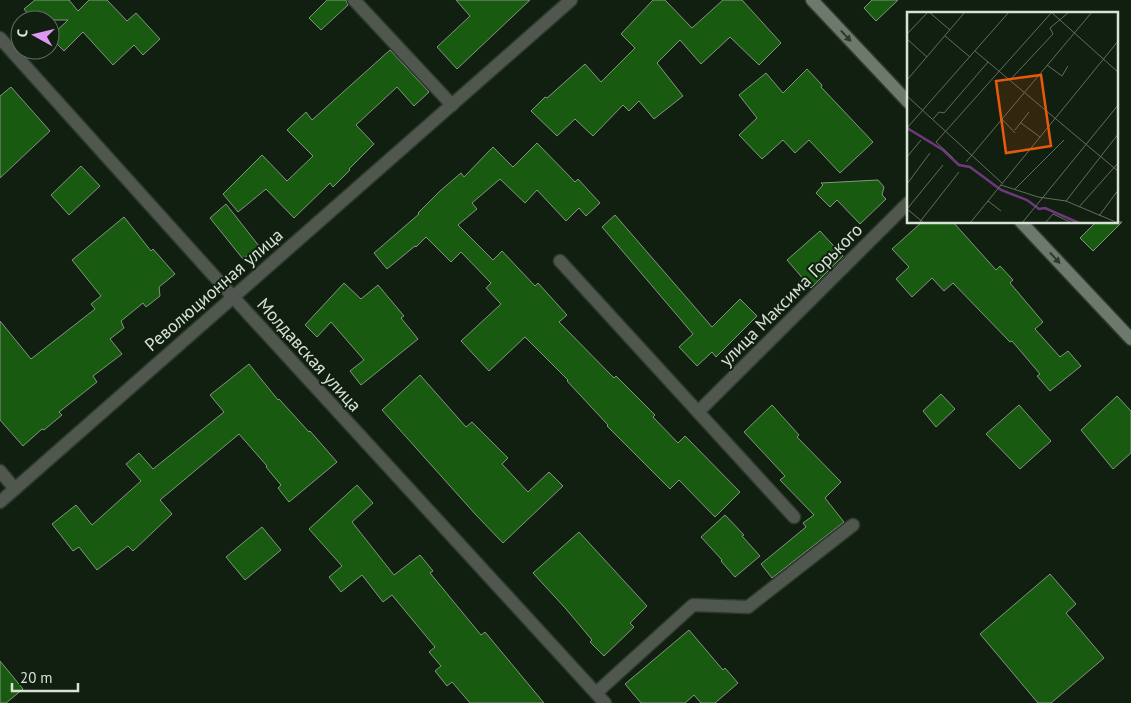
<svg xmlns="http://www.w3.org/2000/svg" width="1131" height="703" font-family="'PT Sans',sans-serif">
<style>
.building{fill:#195a11;stroke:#839581}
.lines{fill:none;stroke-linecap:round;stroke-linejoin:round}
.minor-casing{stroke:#2d3a2c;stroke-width:15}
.secondary-casing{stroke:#2d3a2c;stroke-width:15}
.minor{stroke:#50574f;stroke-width:12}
.secondary{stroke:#6d796c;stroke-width:12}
.oneway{fill:#2d3a2c}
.labels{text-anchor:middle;stroke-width:4;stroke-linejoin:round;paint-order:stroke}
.street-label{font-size:18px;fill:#d8e2d7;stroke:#111f10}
.inset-river{fill:none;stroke:#6e387d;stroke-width:2.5}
.inset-road{fill:none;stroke:#616d60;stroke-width:1}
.view{fill:#e8590c;fill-opacity:0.15;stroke:#e8590c;stroke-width:2.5}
.inset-edge{fill:none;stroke:#d8e2d7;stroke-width:2.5}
</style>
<rect width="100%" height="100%" fill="#111f10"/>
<g class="building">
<polygon points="35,0 69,0 78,11 89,0 107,0 127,21 136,13 160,39 143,55 134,45 113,65 83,32 64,51 50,37 68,20 33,20 24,9"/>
<polygon points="327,0 346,0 348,5 321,30 309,18"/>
<polygon points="456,0 530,0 457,69 437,47 470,16"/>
<polygon points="653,0 665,0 692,28 723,0 742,0 781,43 759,65 730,37 701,64 680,40 657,63 683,96 654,119 639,101 629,111 623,105 593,136 575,119 557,136 531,111 545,97 547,98 585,64 601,82 635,48 621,34"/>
<polygon points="872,0 898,0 876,21 864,8"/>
<polygon points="390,50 429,92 414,106 397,87 356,125 374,144 349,169 350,170 333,187 330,183 294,218 266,189 238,212 223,194 262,155 287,181 313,156 287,130 306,112 312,120"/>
<polygon points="807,69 822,85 821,87 873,142 840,173 809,140 795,153 783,140 762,159 739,135 757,118 739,95 766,73 783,93"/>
<polygon points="11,87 50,131 0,178 0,96"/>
<polygon points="537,143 575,182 578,179 600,203 586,216 579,208 566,221 537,190 525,203 500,179 472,203 477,209 458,225 493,260 502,251 535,286 538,283 567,315 559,322 614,378 616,376 655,415 653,417 678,443 685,436 740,492 715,517 679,480 670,489 607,426 608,425 567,381 568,380 525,337 489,371 461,341 501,304 486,288 491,283 461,252 451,262 426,237 416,247 415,246 387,269 374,253 419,214 418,213 440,191 461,173 464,177 493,147 513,167"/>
<polygon points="81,166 100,186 69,215 51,195"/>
<polygon points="878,180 884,187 882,195 886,199 860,224 837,200 830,207 816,193 823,185 821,183"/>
<polygon points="226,204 259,246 243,259 210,218"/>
<polygon points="615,215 712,327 740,299 757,316 716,357 712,352 697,366 679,347 693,334 602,227"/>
<polygon points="124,217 151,251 153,249 175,274 159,287 160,296 146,307 143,303 121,321 124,328 110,339 122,354 93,376 97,382 59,412 62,415 44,430 42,429 23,446 0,420 0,321 31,359 95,309 91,304 101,296 72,260"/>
<polygon points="922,222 953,222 996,270 1000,266 1013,280 1010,283 1043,322 1035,329 1060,357 1068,351 1081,366 1050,391 1037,376 1040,374 1012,341 1010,342 953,283 944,291 932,278 912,297 896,279 909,267 892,249"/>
<polygon points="1096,222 1122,222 1093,251 1080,238"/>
<polygon points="820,231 843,256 811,288 787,260"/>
<polygon points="344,283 361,299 378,285 404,316 401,318 418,339 361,385 350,371 364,360 331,322 317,337 305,325"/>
<polygon points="249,364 278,400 279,399 309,432 310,431 337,462 289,502 278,488 281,485 266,467 267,466 239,434 160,500 172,514 133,551 128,546 97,570 79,547 73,551 52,524 76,505 92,525 141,481 126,464 139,453 153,469 224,412 210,395"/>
<polygon points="420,375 466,427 472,422 508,458 502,464 528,492 549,472 563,486 503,543 476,515 382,410"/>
<polygon points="941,394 955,409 936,427 923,411"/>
<polygon points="1117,396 1131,411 1131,453 1113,469 1081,430"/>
<polygon points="772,405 799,435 797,437 841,482 825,498 844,522 772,578 761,564 806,527 803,523 814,515 780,480 785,476 744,432"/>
<polygon points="1019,405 1051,441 1020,469 986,434"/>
<polygon points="357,485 373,503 352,522 394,575 420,555 433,571 430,573 481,635 485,632 544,703 470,703 452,682 447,686 435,671 441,666 429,652 435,647 392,595 383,602 362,575 341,592 329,577 342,566 309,529"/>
<polygon points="725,515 744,535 742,536 760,556 735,577 721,561 722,560 701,537"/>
<polygon points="262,527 281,550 245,580 226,557"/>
<polygon points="579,532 647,606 630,623 634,627 604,656 590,642 592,640 566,609 533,573"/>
<polygon points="1050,574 1076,604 1066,613 1104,658 1051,703 1038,703 980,634"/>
<polygon points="689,630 723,670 725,668 738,683 715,703 701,703 694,695 685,703 641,703 625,684"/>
<polygon points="0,661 23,689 6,703 0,703"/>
</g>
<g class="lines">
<g class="minor-casing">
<g id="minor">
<polyline points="354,0 452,105"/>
<polyline points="0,38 233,297 605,703"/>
<polyline points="560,261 794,517"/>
<polyline points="698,412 908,203"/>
<polyline points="0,471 15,489"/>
<polyline points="0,502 571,0"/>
<polyline points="596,693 693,605 748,607 853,525"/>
</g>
</g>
<g class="secondary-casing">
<g id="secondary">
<polyline points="812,0 908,102"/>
<polyline points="1021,222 1131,339"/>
</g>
</g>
<use href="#minor" class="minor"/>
<use href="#secondary" class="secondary"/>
</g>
<defs><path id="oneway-solid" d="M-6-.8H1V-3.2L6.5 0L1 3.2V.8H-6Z" transform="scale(1.25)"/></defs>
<g class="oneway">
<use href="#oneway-solid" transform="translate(846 36) rotate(47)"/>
<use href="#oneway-solid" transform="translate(1055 258) rotate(47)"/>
</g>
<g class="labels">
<g class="street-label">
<text transform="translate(214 290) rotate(-41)" y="6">Революционная улица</text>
<text transform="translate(791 295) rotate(-45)" y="6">улица Максима Горького</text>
<text transform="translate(309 355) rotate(48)" y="6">Молдавская улица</text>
</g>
</g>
<g transform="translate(907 12)">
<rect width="211" height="211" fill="#111f10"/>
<path class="inset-river" d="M0,116L36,138L52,153L63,155L94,178L120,188L132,197L138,196L172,211"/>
<path class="inset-road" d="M22,0L43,18M144,0L212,61M0,22L21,0M38,24L63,45M0,27L20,45M68,39L212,160M140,53L155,64L161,54M0,68L58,0M103,68L146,22L143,16L162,0M0,84L95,171M26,107L32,100L37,101L81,50M95,107L108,121M114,111L133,125M0,116L102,0M108,118L122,100M0,145L14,128M46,146L29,130L145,0M59,150L185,0M0,172L23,141M94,173L131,185L159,189L211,211M108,177L157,128M81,189L94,199M159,189L212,121M172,195L212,150M0,197L36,153M0,197L17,211M192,204L212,177M12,211L52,160M63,211L212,28M115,211L212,92M138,211L146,202L165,211"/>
<path class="view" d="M134,63L144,134L99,141L89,69Z"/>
<rect width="211" height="211" class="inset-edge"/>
</g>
<g transform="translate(35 35) rotate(278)"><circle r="24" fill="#111f10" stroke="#616d60"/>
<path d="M0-4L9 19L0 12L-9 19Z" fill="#df98f1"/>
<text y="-8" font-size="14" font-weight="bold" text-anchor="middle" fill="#d8e2d7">С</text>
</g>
<path d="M12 683v8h66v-8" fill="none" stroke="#d8e2d7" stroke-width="2.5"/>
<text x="20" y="683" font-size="15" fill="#d8e2d7" stroke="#111f10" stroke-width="4" paint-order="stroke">20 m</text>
</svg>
